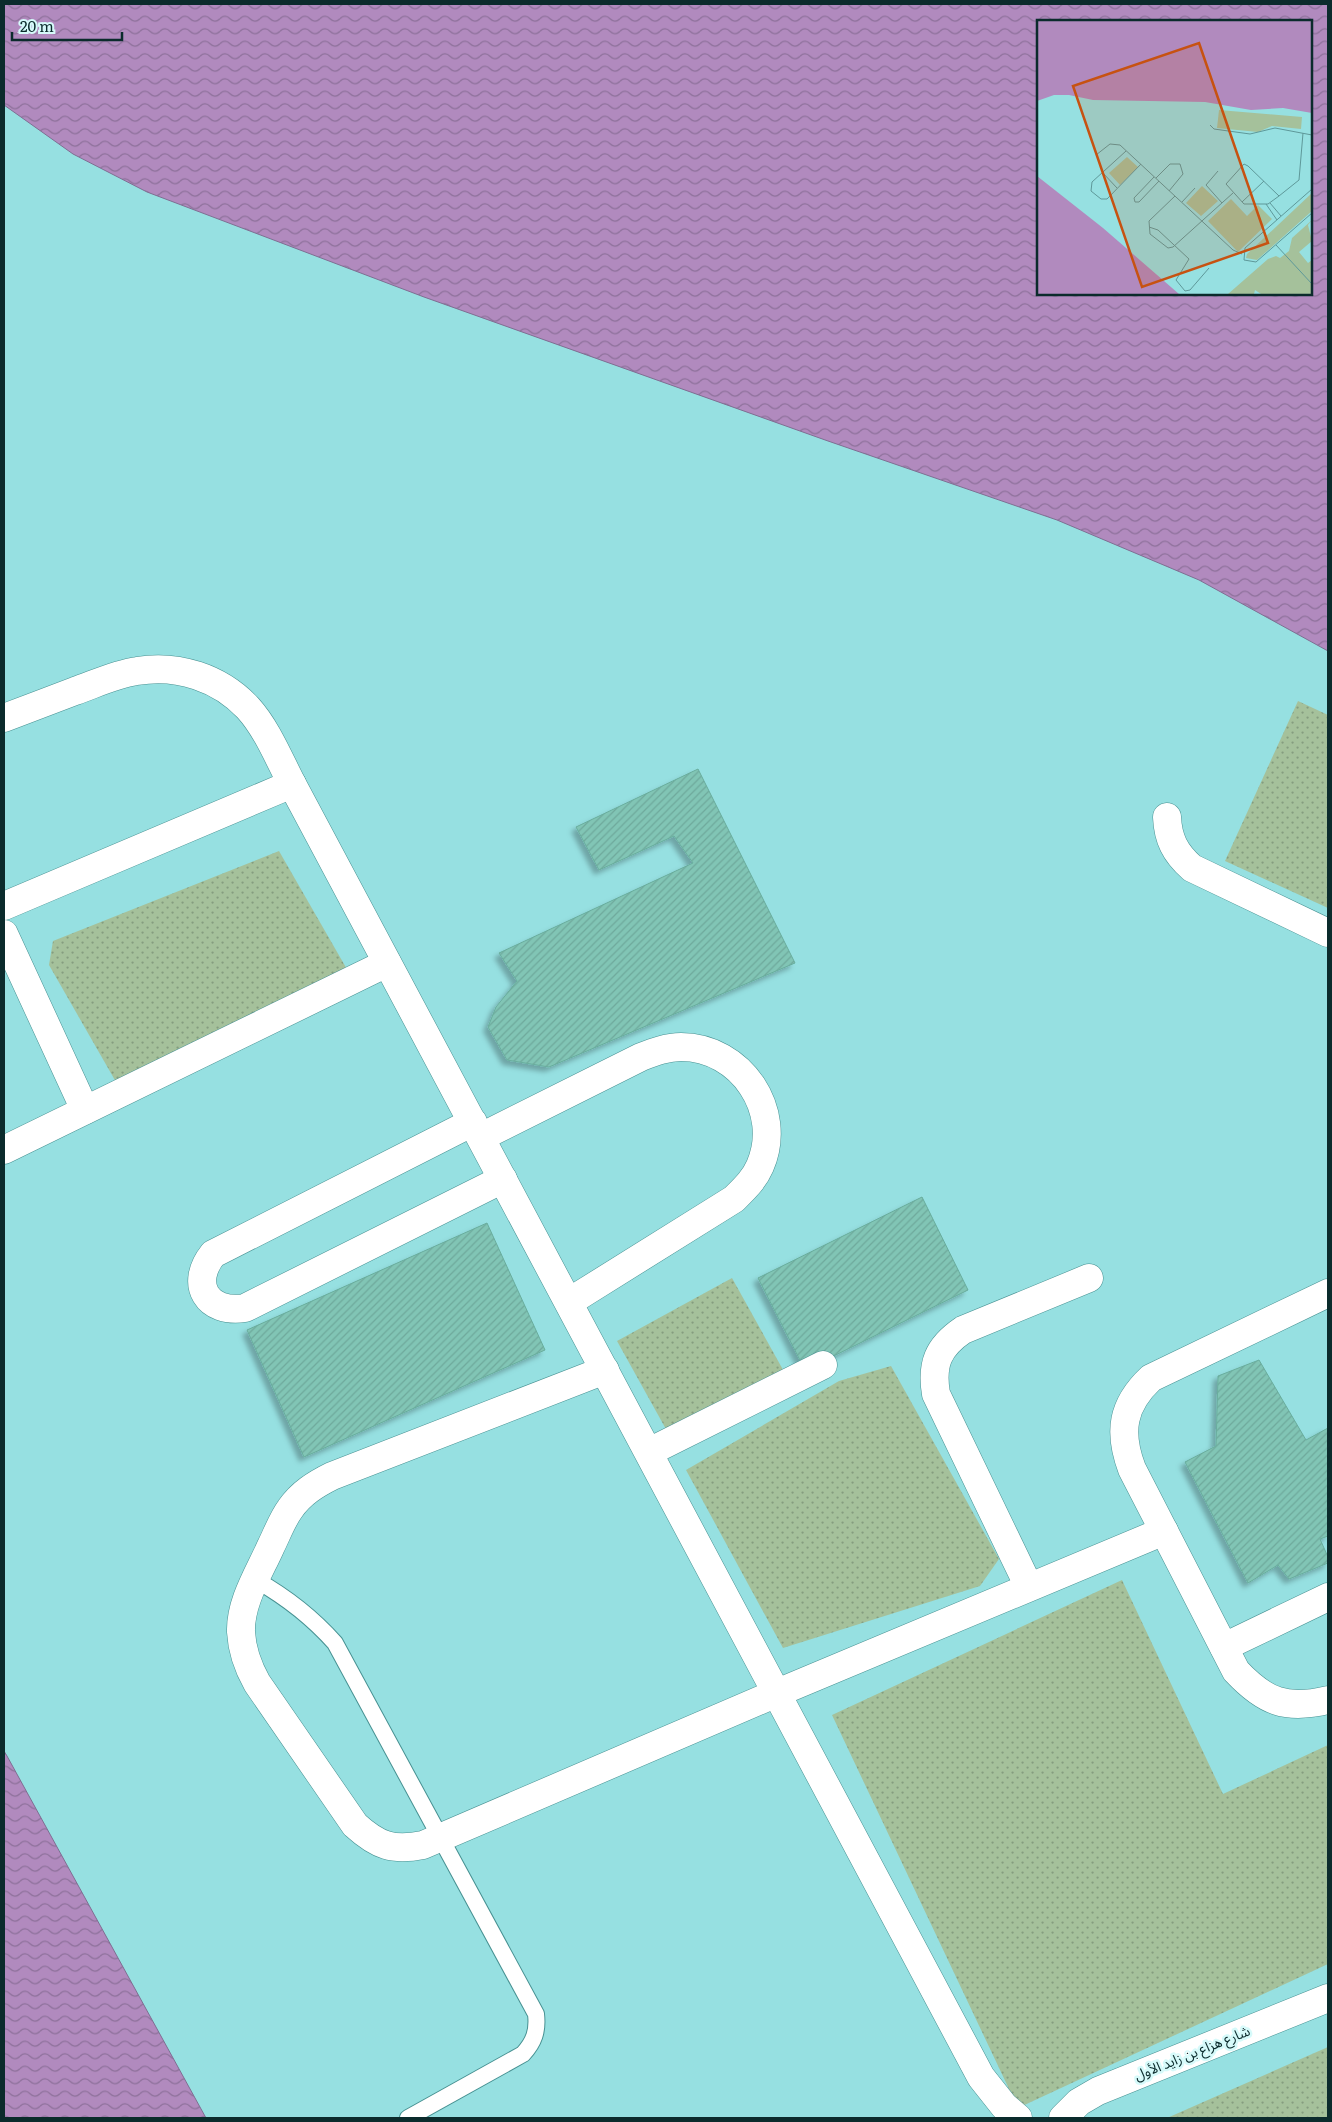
<svg xmlns="http://www.w3.org/2000/svg" width="1332" height="2122" font-family="Literata,'Noto Sans Arabic',serif">
<style>
.park{fill:url(#park-dots)}
.water{fill:url(#water-waves);stroke:#7f6e92;fill-rule:evenodd}
.building{fill:url(#building-hatch);stroke:#69ad9d;filter:url(#shadow)}
.lines{fill:none;stroke-linecap:round;stroke-linejoin:round}
.service-casing{stroke:#479192;stroke-width:18}
.minor-casing{stroke:#479192;stroke-width:29}
.service{stroke:#fff;stroke-width:16}
.minor{stroke:#fff;stroke-width:28}
.labels{text-anchor:middle;stroke-width:5;stroke-linejoin:round;paint-order:stroke}
.street-label{font-size:14px;fill:#0b2b2c;stroke:#d6fafa}
.inset-road{fill:none;stroke:#5e9899;stroke-width:1}
.view{fill:#c75211;fill-opacity:0.15;stroke:#c75211;stroke-width:2.5}
.inset-edge{fill:none;stroke:#0b2b2c;stroke-width:2.5}
</style>
<defs>
<pattern id="park-dots" width="8" height="8" patternUnits="userSpaceOnUse" patternTransform="scale(1.25)"><rect width="8" height="8" fill="#a5c19b"/><path d="M2 2h.1M6 6h.1" fill="none" stroke="#859d7f" stroke-width="1.8" stroke-linecap="round"/></pattern>
<pattern id="water-waves" width="16" height="10" patternUnits="userSpaceOnUse" patternTransform="scale(1.25)"><rect width="16" height="10" fill="#b18abe"/><path d="M0 5q4-4 8 0t8 0" fill="none" stroke="#8e719b"/></pattern>
<pattern id="building-hatch" width="6" height="6" patternUnits="userSpaceOnUse" patternTransform="scale(1.25)"><rect width="6" height="6" fill="#81c5b5"/><path d="M-1 1l2-2M0 6l6-6M5 7l2-2" fill="none" stroke="#6ea99c"/></pattern>
<filter id="shadow"><feDropShadow dx="-4.5" dy="4.5" stdDeviation="2.5" flood-color="#0004"/></filter>
</defs>
<rect width="100%" height="100%" fill="#96e0e1"/>
<g class="park">
<polygon points="1298,701 1328,715 1328,908 1225,861"/>
<polygon points="279,851 348,971 120,1089 49,965 53,941"/>
<polygon points="732,1278 787,1377 672,1440 617,1341"/>
<polygon points="891,1366 999,1559 980,1586 783,1648 686,1470 839,1381"/>
<polygon points="1122,1580 1223,1794 1328,1745 1328,1964 1018,2108 832,1715"/>
<polygon points="1328,2047 1328,2118 1167,2118"/>
</g>
<g class="water">
<path d="M4,4H1328V651L1199,580L1057,520L828,441L424,297L147,192L73,154L4,105ZM1038,21H1311V294H1038Z"/>
<polygon points="4,1751 7,1756 206,2118 4,2118"/>
</g>
<g class="building">
<polygon points="698,769 795,963 549,1067 507,1060 488,1027 496,1007 517,981 499,953 693,863 674,836 599,870 576,827"/>
<polygon points="922,1197 968,1290 805,1370 758,1278"/>
<polygon points="487,1223 545,1350 304,1457 247,1330"/>
<polygon points="1259,1360 1306,1440 1328,1428 1328,1536 1320,1539 1328,1557 1328,1563 1289,1579 1278,1565 1248,1583 1185,1462 1216,1446 1218,1376"/>
</g>
<g class="lines">
<g class="service-casing">
<path id="service" d="M256,1580C286,1597 311,1616 335,1643L536,2014C538,2031 534,2042 523,2054L408,2118"/>
</g>
<g class="minor-casing">
<g id="minor">
<path d="M4,718C28,709 51,700 75,691C95,684 116,674 137,671C178,664 220,678 248,708C267,729 279,759 292,784L981,2077L1004,2106L1018,2118"/>
<path d="M1167,817C1168,839 1175,853 1192,868L1328,933"/>
<polyline points="4,906 292,784"/>
<polyline points="4,934 85,1110"/>
<path d="M473,1122L213,1254C189,1284 207,1314 245,1308L503,1179"/>
<path d="M481,1137L641,1057C654,1052 667,1047 681,1047C741,1047 784,1111 760,1166C754,1180 744,1189 734,1199L569,1302"/>
<polyline points="4,1150 387,963"/>
<path d="M1328,1293L1151,1378C1122,1405 1118,1432 1132,1469L1236,1671C1265,1702 1286,1710 1328,1700"/>
<path d="M605,1370L332,1476C316,1484 301,1493 290,1509C282,1520 277,1534 271,1546C259,1573 240,1602 241,1632C242,1651 248,1667 257,1683L355,1825C378,1846 393,1851 423,1845L777,1693L1164,1531"/>
<polyline points="649,1452 823,1365"/>
<path d="M1029,1587L936,1394C931,1364 938,1347 963,1330L1089,1278"/>
<polyline points="1224,1647 1328,1597"/>
<polyline points="1063,2118 1079,2102 1098,2091 1328,1998"/>
</g>
</g>
<use href="#service" class="service"/>
<use href="#minor" class="minor"/>
</g>
<g class="labels">
<g class="street-label">
<text transform="translate(1192 2053) rotate(-22)" y="5">شارع هزاع بن زايد الأول</text>
</g>
</g>
<g transform="translate(1037 20)">
<rect width="275" height="275" fill="#96e0e1"/>
<path d="M182,90L265,97L264,109L235,106L221,112L180,108ZM90,137L101,147L83,165L72,153ZM165,166L181,181L164,196L149,183ZM275,173V191L220,240L209,238L210,234ZM194,179L210,196L221,185L235,199L201,232L171,201ZM275,200L271,205L275,221L262,232L271,243L275,240V274H224L218,270L217,274H191L231,239L239,236L243,238L252,231L255,218Z" fill="#a5c19b"/>
<path d="M0,1H275V93L246,88L214,90L168,82L56,80L32,75H17L0,81ZM0,156L66,208L142,274H0Z" fill="#b18abe"/>
<path class="inset-road" d="M173,105L177,109L213,114L238,108L275,115M89,131L55,162L54,171L64,179H70L104,144M59,135L73,124L83,125L196,230L205,234M207,144L211,146L242,176L231,184H207L189,164ZM181,151L169,165L185,183M65,152L80,168M117,157L97,178L98,182H102L122,161M119,158L133,144H143L146,154L132,171M275,169L208,228L207,240L219,242L275,193M138,176L112,201L113,214L131,228L136,227L196,173M242,176L262,160L266,113M145,182L158,168M205,182L227,161M233,183L244,196M229,184L240,200M112,207L121,210L152,239L139,260L148,271L153,270L172,248M239,225L275,264"/>
<path class="view" d="M162,23L231,223L105,267L36,66Z"/>
<rect width="275" height="275" class="inset-edge"/>
</g>
<rect width="1332" height="2122" fill="none" stroke="#0b2b2c" stroke-width="10"/>
<path d="M12 32v8h110v-8" fill="none" stroke="#0b2b2c" stroke-width="2.5"/>
<text x="20" y="32" font-size="15" fill="#0b2b2c" stroke="#d6fafa" stroke-width="4" paint-order="stroke">20 m</text>
</svg>
